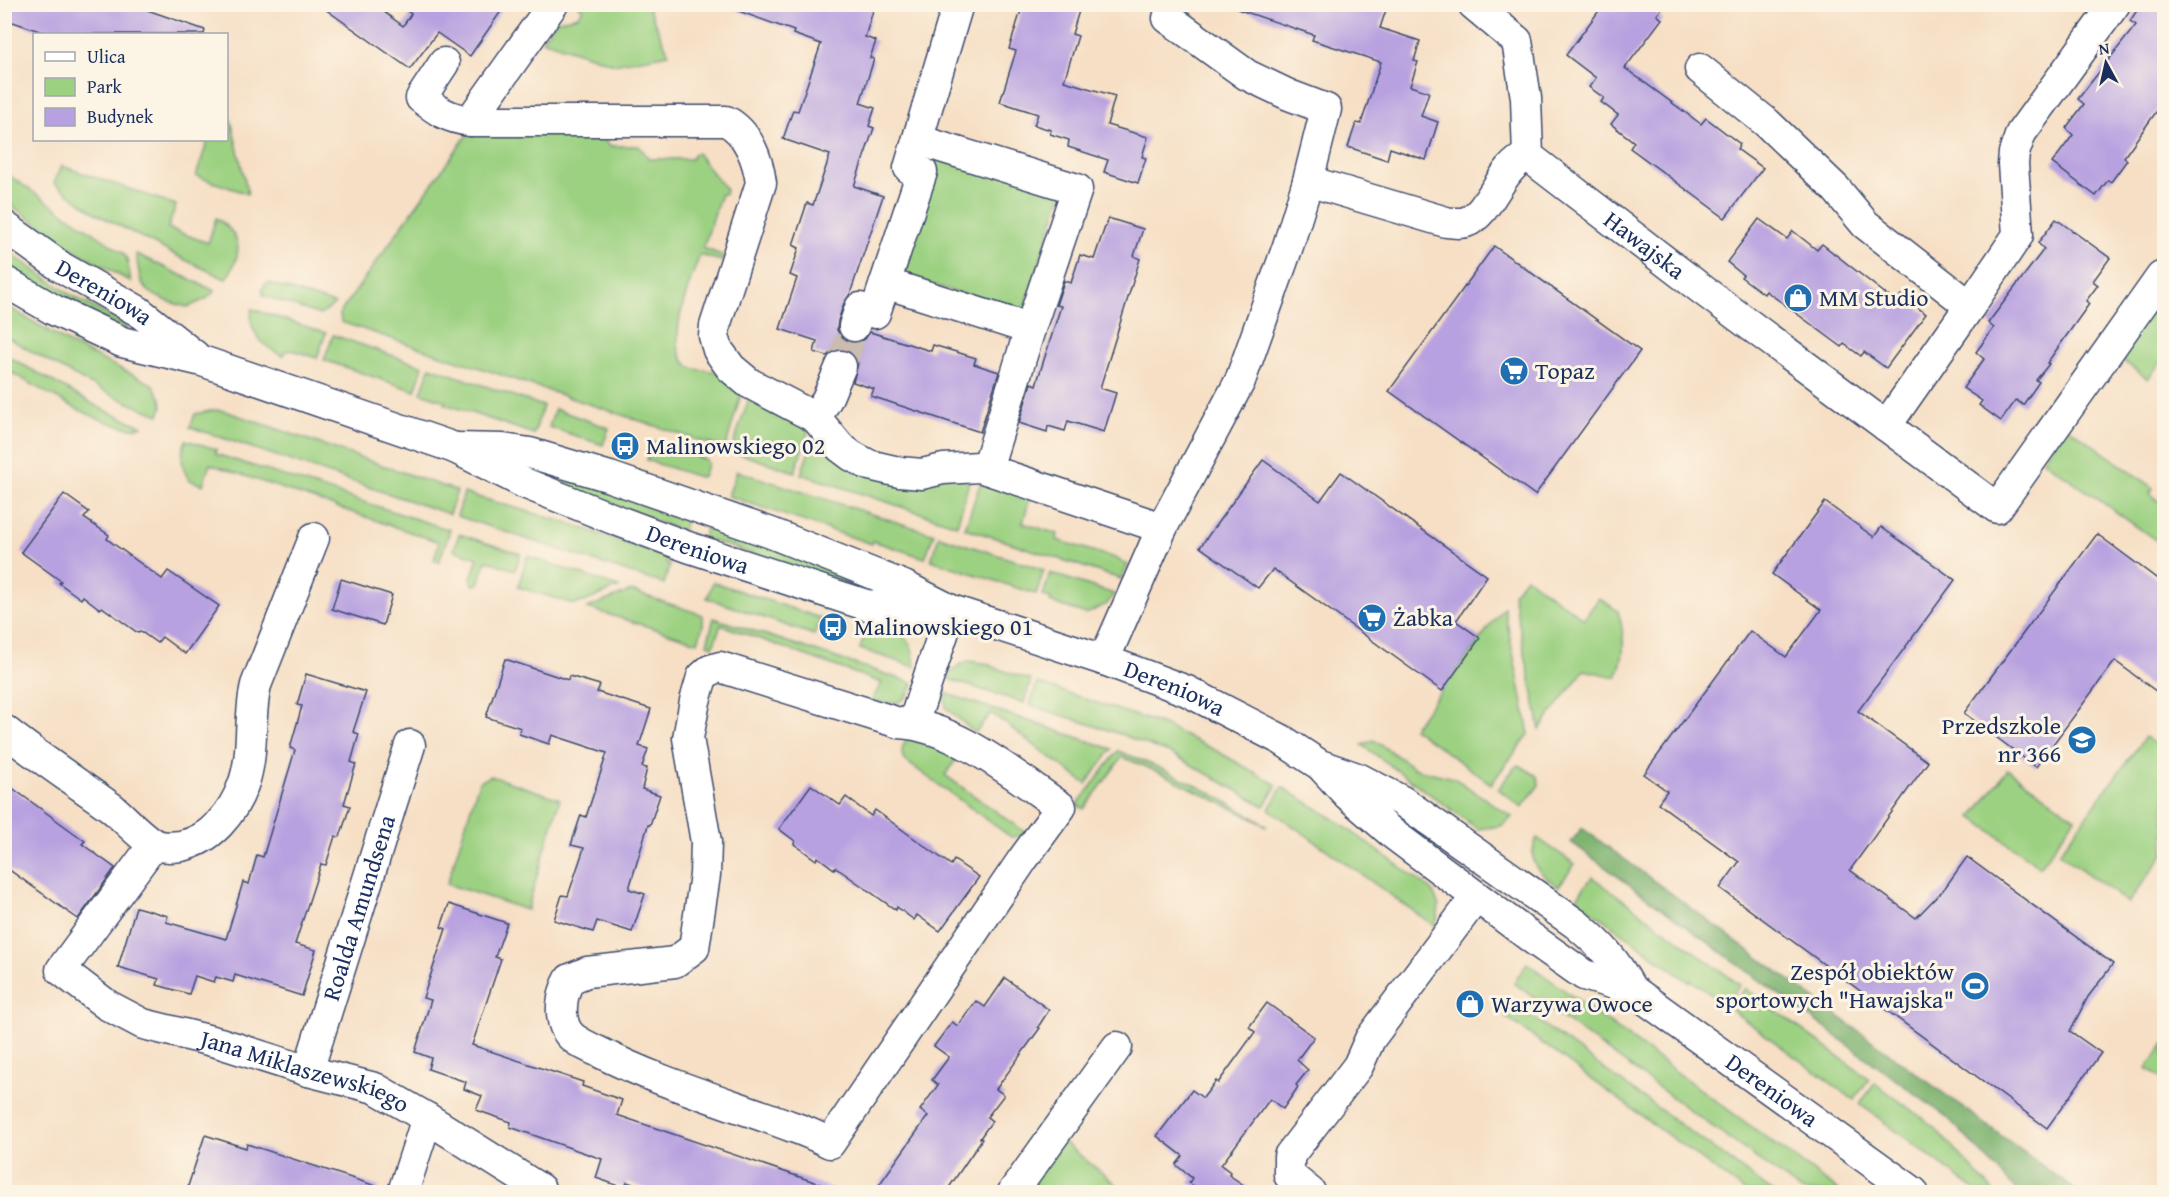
<svg xmlns="http://www.w3.org/2000/svg" width="2169" height="1197" font-family="'Gentium Book Plus',serif">
<style>
.green{fill:#9dd182;stroke:#5c8070;stroke-width:1.5}
.forest{fill:#7eb370;stroke:#4c7167;stroke-width:1.5}
.building{fill:#b7a1e0}
.lines{fill:none;stroke-linecap:round;stroke-linejoin:round}
.street-tunnel{stroke:#cabcb0;stroke-width:30;stroke-dasharray:30 15;stroke-linecap:butt}
.street-casing{stroke:#3c496d;stroke-width:33}
.street{stroke:#fff;stroke-width:30}
.labels{text-anchor:middle;stroke-width:6;stroke-linejoin:round;paint-order:stroke}
.street-label{font-size:24px;fill:#1b2f5e;stroke:#fcf5e5}
.poi-label{font-size:24px;fill:#1b2f5e;stroke:#fcf5e5;text-anchor:start}
</style>
<rect width="100%" height="100%" fill="#fcf5e5"/>
<filter id="ink" filterUnits="userSpaceOnUse"><feTurbulence type="fractalNoise" baseFrequency=".0167" numOctaves="2"/><feDisplacementMap in="SourceGraphic" scale="12" xChannelSelector="R" yChannelSelector="G"/><feConvolveMatrix kernelMatrix="1 2 1 2 8 2 1 2 1" color-interpolation-filters="sRGB"/></filter>
<filter id="wash" filterUnits="userSpaceOnUse"><feTurbulence type="fractalNoise" baseFrequency=".008" numOctaves="4" result="noise"/><feDisplacementMap in="SourceGraphic" scale="24" xChannelSelector="R" yChannelSelector="G"/><feGaussianBlur stdDeviation="1.35" result="paint"/><feColorMatrix in="noise" values="0 0 0 0 0 0 0 0 0 0 0 0 0 0 0 0 0 1.4 0 .05"/><feComposite in="paint" operator="in"/></filter>
<g filter="url(#wash)">
<rect width="100%" height="100%" fill="#f6dfc5"/>
<g class="green">
<polygon points="577,5 647,5 669,54 614,64 542,40 556,21 578,16 583,9"/>
<polygon points="227,118 231,120 248,194 196,176 208,140 226,140"/>
<path d="M469,132L600,133L609,146H639L649,159H692L693,154L697,153L726,190L725,194H721L703,248L724,256L722,261L700,255C691,279 662,347 689,366C697,372 708,369 716,372C725,375 734,387 741,394L725,449L341,322L340,313Z"/>
<polygon points="937,151 1063,190 1023,313 898,274"/>
<path d="M62,166L176,205L168,228L208,243L216,218C242,235 244,253 226,279L183,259L97,214L54,183Z"/>
<polygon points="4,172 123,253 127,259 131,282 78,252 5,201"/>
<polygon points="4,249 71,295 126,325 126,330 5,270"/>
<path d="M136,254L215,291L206,299L188,307C174,304 148,296 142,283C138,274 138,263 136,254Z"/>
<polygon points="269,283 329,302 335,304 320,315 264,296 262,290 265,284"/>
<path d="M5,305L72,345L152,384L161,398L162,407L159,415C104,395 55,365 5,336Z"/>
<path d="M252,309L326,333L317,358L292,350L284,352L283,356C264,347 247,332 252,309Z"/>
<polygon points="2147,310 2164,323 2164,357 2148,379 2115,355"/>
<polygon points="333,335 423,366 415,391 324,360"/>
<path d="M9,357L102,409L142,426C119,439 29,382 5,369Z"/>
<polygon points="430,367 543,406 534,434 445,404 445,401 421,393"/>
<polygon points="749,398 809,429 795,472 731,451"/>
<polygon points="555,409 609,428 603,445 549,427"/>
<polygon points="215,410 225,411 457,491 449,514 190,427 195,414"/>
<polygon points="2065,425 2153,488 2150,493 2164,506 2164,546 2043,460"/>
<polygon points="814,436 970,478 957,525 801,474"/>
<path d="M186,440L216,449V454L450,530L439,562L434,560L439,542L210,464L203,485L189,480C181,466 180,455 186,440Z"/>
<polygon points="653,442 706,460 708,463 703,476 699,477 646,460"/>
<polygon points="527,465 688,514 682,531 528,472"/>
<polygon points="737,471 934,534 925,558 873,541 872,544 728,496"/>
<polygon points="981,481 1030,497 1023,523 1058,534 1057,540 1115,558 1128,565 1121,579 965,528"/>
<polygon points="464,493 567,523 668,557 666,563 670,565 664,584 457,516"/>
<polygon points="708,522 872,586 869,591 703,538"/>
<polygon points="459,534 521,554 515,570 486,560 479,584 473,585 471,578 478,558 454,550"/>
<polygon points="939,536 1044,570 1036,594 931,560"/>
<polygon points="527,556 619,587 584,602 573,604 518,587"/>
<polygon points="1050,573 1114,594 1107,604 1086,614 1050,602 1051,598 1043,596"/>
<path d="M1526,577L1584,619L1599,598L1618,611C1625,636 1626,655 1616,677L1584,670L1540,729L1513,594Z"/>
<polygon points="713,582 820,618 814,635 707,598"/>
<polygon points="631,591 703,615 703,625 698,642 587,608"/>
<polygon points="1504,607 1529,734 1491,784 1413,728"/>
<path d="M714,618L913,683C907,707 892,704 871,701L882,683L721,625L713,646L707,644Z"/>
<path d="M868,622C898,632 913,632 915,667L860,649Z"/>
<path d="M968,661L990,664V666L1031,680L1024,703L948,679C952,669 958,665 968,661Z"/>
<polygon points="1037,683 1161,724 1215,750 1277,785 1264,806 1174,755 1123,735 1030,705"/>
<polygon points="945,693 1112,749 1086,784 991,713 975,733 946,708"/>
<polygon points="2145,737 2164,751 2164,854 2128,903 2059,853"/>
<path d="M909,738L961,753L945,775L1029,835L1011,837L903,759C901,749 902,745 909,738Z"/>
<polygon points="1374,740 1416,769 1454,778 1512,817 1501,826 1478,829 1362,745"/>
<path d="M1118,751C1171,771 1220,796 1267,826L1165,775L1122,757L1084,809L1077,805Z"/>
<polygon points="1519,765 1537,776 1539,785 1522,807 1498,789 1515,767"/>
<polygon points="2008,769 2075,818 2040,867 1972,817"/>
<polygon points="491,776 560,799 527,910 447,884 479,782"/>
<polygon points="1282,787 1336,820 1432,890 1439,906 1436,927 1269,809"/>
<path d="M1537,838L1575,864L1558,887C1539,872 1525,864 1537,838Z"/>
<polygon points="1592,877 1740,985 1725,1005 1691,980 1689,982 1576,899"/>
<polygon points="1527,963 1841,1192 1803,1192 1514,983"/>
<polygon points="1745,988 1869,1079 1854,1100 1730,1009"/>
<polygon points="1512,1002 1773,1192 1746,1192 1505,1016"/>
<polygon points="2164,1044 2164,1081 2147,1068"/>
<polygon points="1875,1083 1933,1126 1994,1192 1978,1192 1860,1104"/>
<polygon points="1061,1140 1122,1189 1120,1192 1022,1192"/>
</g>
<polygon class="forest" points="1582,828 2078,1192 2018,1192 1948,1118 1571,842"/>
<g id="blocks">
<g class="building">
<polygon points="4,4 130,4 205,30 204,34 48,34 4,19"/>
<polygon points="318,4 373,4 403,26 411,14 398,4 506,4 470,56 437,33 410,69"/>
<polygon points="730,4 875,4 865,37 876,41 870,58 874,59 860,103 875,108 869,126 874,128 854,186 883,196 850,294 844,303 838,321 837,330 842,338 849,342 857,343 865,339 870,332 931,351 933,345 976,358 974,364 999,372 980,432 871,396 874,389 853,382 858,363 854,355 848,350 838,349 831,352 827,356 814,352 817,341 780,329 797,278 790,275 799,248 793,245 807,203 813,205 830,155 783,139 793,110 798,111 821,44 793,34 794,31 730,8"/>
<polygon points="1023,4 1081,4 1072,34 1078,36 1064,81 1115,96 1107,125 1148,137 1142,157 1146,158 1138,183 1104,172 1108,160 1068,147 1069,140 1050,134 1051,130 1034,125 1038,114 1000,102 1016,51 1009,49"/>
<polygon points="1238,4 1388,4 1380,28 1420,41 1414,61 1418,62 1410,86 1429,92 1421,116 1438,122 1426,160 1390,148 1387,160 1348,147 1356,123 1361,124 1381,62 1312,40 1314,35 1237,9"/>
<polygon points="1604,4 1665,4 1657,15 1662,19 1625,68 1701,124 1706,118 1740,144 1737,149 1763,168 1725,218 1630,148 1634,142 1611,124 1618,115 1601,102 1604,98 1589,87 1596,78 1566,55"/>
<polygon points="2141,4 2164,4 2164,101 2124,157 2127,160 2111,182 2108,180 2096,196 2052,163 2073,135 2066,128 2084,104 2078,99 2136,25 2130,21"/>
<polygon points="1108,218 1143,229 1134,256 1140,259 1100,388 1116,393 1104,432 1068,421 1065,431 1048,426 1047,432 1019,423 1031,383 1036,385 1061,306 1056,305 1064,281 1071,283 1080,255 1094,259"/>
<polygon points="1759,219 1787,239 1793,231 1817,250 1822,244 1896,302 1901,295 1926,314 1886,368 1864,352 1861,356 1844,344 1842,347 1766,291 1764,294 1741,277 1743,275 1727,262"/>
<polygon points="2056,219 2110,258 2093,281 2098,285 2086,301 2089,304 2047,363 2049,364 2036,380 2039,382 2023,405 2016,400 2001,421 1979,405 1982,401 1963,388 1984,359 1976,352 1994,328 1988,323 2044,249 2038,243"/>
<polygon points="1494,246 1640,351 1535,495 1389,391"/>
<polygon points="1263,460 1320,501 1341,472 1487,576 1456,621 1480,638 1442,691 1273,569 1258,588 1200,547"/>
<polygon points="64,494 89,512 84,518 109,535 107,539 162,579 168,571 219,606 185,654 162,637 157,643 140,631 138,633 102,607 100,609 83,596 81,599 59,583 61,581 21,552"/>
<polygon points="1825,502 1874,537 1881,527 1955,580 1858,711 1928,762 1850,870 1916,918 1944,889 1967,857 2113,964 2088,997 2070,1031 2101,1053 2047,1128 1720,888 1739,862 1658,803 1667,791 1644,774 1750,631 1786,657 1821,610 1772,574"/>
<polygon points="2097,534 2164,584 2164,697 2115,661 2036,767 1964,713"/>
<polygon points="341,579 392,595 383,625 332,609"/>
<polygon points="505,659 568,680 569,676 600,685 597,692 651,709 639,746 648,749 642,767 647,768 642,789 660,795 650,825 648,825 629,889 645,894 632,932 597,921 593,932 554,920 562,895 568,896 584,848 571,845 581,815 586,817 607,753 552,735 549,744 519,734 521,728 486,717"/>
<polygon points="306,674 366,692 353,732 359,734 351,762 356,764 344,804 350,806 340,837 335,836 326,865 321,864 295,944 316,950 302,996 235,975 233,982 216,977 214,982 195,976 189,994 157,985 159,979 118,967 136,907 168,916 166,922 226,939 243,882 249,884 257,855 263,857 295,750 290,748 302,706 297,705"/>
<polygon points="4,782 85,841 82,844 115,868 78,919 4,866"/>
<polygon points="811,785 840,805 846,797 871,816 875,810 951,865 954,860 979,877 940,931 917,915 914,920 897,907 896,910 835,867 834,869 818,857 816,860 794,844 795,841 779,829"/>
<polygon points="449,904 507,923 495,957 501,959 472,1045 583,1082 582,1086 622,1100 617,1115 835,1189 834,1192 656,1192 627,1182 625,1188 596,1178 602,1159 510,1127 511,1122 476,1110 482,1096 464,1089 466,1082 428,1069 431,1058 415,1052 431,1000 423,998 446,929 441,927"/>
<polygon points="1005,978 1049,1010 1038,1027 1040,1028 996,1089 1004,1095 987,1117 992,1121 980,1138 982,1139 946,1192 874,1192 928,1116 920,1110 938,1085 932,1080 949,1057 934,1046 952,1022 958,1026 976,1001 985,1007"/>
<polygon points="1267,1003 1314,1037 1297,1060 1308,1070 1296,1085 1298,1087 1283,1109 1270,1099 1221,1165 1230,1172 1229,1175 1254,1192 1202,1192 1189,1183 1192,1178 1176,1165 1183,1156 1157,1136 1192,1090 1203,1098 1216,1081 1218,1083 1255,1032 1249,1027"/>
<polygon points="205,1135 246,1148 247,1144 379,1187 378,1192 186,1192"/>
</g>
</g>
</g>
<g filter="url(#ink)">
<use href="#blocks" fill-opacity="0" stroke="#3c496d" stroke-width="1.5"/>
<g class="lines">
<polyline class="street-tunnel" points="841,366 854,326"/>
<g class="street-casing">
<g id="street">
<polyline points="958,4 909,168 922,172 885,283 1030,329 987,469"/>
<path id="s1" d="M1473,4L1517,41L1526,98L1528,156L1704,291L1997,508L2161,277"/>
<path d="M444,63L421,98C438,111 448,118 470,121H726C748,132 758,160 761,183L715,326L714,336L718,350L731,368L749,383L816,418L840,447L852,456L869,465L899,472L922,474L943,469L980,467L1162,528"/>
<polyline points="1700,69 1767,123 1836,189 1865,224 1970,306 2018,235 2013,164 2014,153 2021,133 2115,4"/>
<polyline points="470,121 553,4"/>
<polyline points="918,140 1077,189 1030,329"/>
<path d="M1308,181L1446,222C1453,223 1460,224 1466,222C1491,213 1500,166 1528,156"/>
<path id="s2" d="M4,226L61,267L138,311L195,356"/>
<path id="s3" d="M4,281L54,310L122,342L202,361L455,448L524,483L616,520L688,547L866,605L891,608L945,610"/>
<polyline points="854,326 860,308 875,313 885,283"/>
<polyline points="816,418 827,399 841,366"/>
<polyline points="1886,426 1970,306"/>
<path id="s4" d="M455,448L503,449L530,453L610,477L771,533L904,586L951,610L1104,660L1187,691L1282,740L1320,765L1360,779L1402,801L1576,924C1602,946 1615,959 1631,989"/>
<polyline points="1104,660 1162,528 1240,381 1288,246 1308,181 1326,109 1289,95 1247,75 1168,18"/>
<path d="M720,667L899,723C956,726 1015,776 1061,807L1023,859L830,1143C818,1137 805,1131 793,1127C727,1102 659,1083 597,1051C587,1046 573,1041 567,1031C558,1015 562,993 570,979L587,972L675,962L694,948L705,875L706,842L688,738L695,701L702,677L710,670Z"/>
<polyline points="913,724 951,610"/>
<path d="M4,730C39,758 76,782 112,808C124,818 141,837 154,844C162,848 172,847 181,846C211,840 233,813 243,785C255,753 248,718 256,685L314,538"/>
<path id="s5" d="M1324,769L1348,795L1393,834L1533,939L1584,975L1631,989L1913,1192"/>
<path id="s6" d="M154,844L61,970L107,1005L143,1024L220,1043L308,1071L375,1088L427,1118L540,1189L539,1192"/>
<path id="s7" d="M308,1071L410,745"/>
<polyline points="403,1192 427,1118"/>
<polyline points="1013,1192 1117,1047"/>
<polyline points="1310,1192 1289,1175 1289,1156 1358,1066 1370,1039 1476,897"/>
</g>
</g>
<use href="#street" class="street"/>
</g>
</g>
<defs>
<g id="shop-disc" transform="scale(1.5)"><circle r="9.5" fill="#1f6fb2" stroke="#fcf5e5"/><path d="M-5-2.5h2.3a2.7 3.5 0 0 1 5.4 0H5L5.5 6h-11ZM-1.5-2.5h3a1.5 2.3 0 0 0-3 0Z" fill="#fff"/></g>
<g id="supermarket-disc" transform="scale(1.5)"><circle r="9.5" fill="#1f6fb2" stroke="#fcf5e5"/><path d="M-6-5.5h2.5l.6 2H6L4.5 2H-2.5L-4.4-4H-6ZM-1.5 3.2a1.3 1.3 0 1 0 .1 0ZM3 3.2a1.3 1.3 0 1 0 .1 0Z" fill="#fff"/></g>
<g id="bus-disc" transform="scale(1.5)"><circle r="9.5" fill="#1f6fb2" stroke="#fcf5e5"/><path d="M-5-6H5V4H4V6H2V4H-2V6H-4V4H-5ZM-3.5-4V0h7V-4ZM-3.5 1.2v1.5H-2V1.2ZM2 1.2v1.5H3.5V1.2Z" fill="#fff"/></g>
<g id="school-disc" transform="scale(1.5)"><circle r="9.5" fill="#1f6fb2" stroke="#fcf5e5"/><path d="M0-5L7-2L0 1L-7-2ZM-4 1L0 2.5L4 1V4Q0 6-4 4Z" fill="#fff"/></g>
<g id="stadium-disc" transform="scale(1.5)"><circle r="9.5" fill="#1f6fb2" stroke="#fcf5e5"/><path d="M0-5a6.5 5 0 1 0 0 10a6.5 5 0 1 0 0-10ZM-3.5-1.8h7v3.6h-7Z" fill="#fff"/></g>
</defs>
<g fill-rule="evenodd">
<use href="#shop-disc" x="1798" y="298"/>
<use href="#supermarket-disc" x="1514" y="371"/>
<use href="#bus-disc" x="625" y="446"/>
<use href="#supermarket-disc" x="1372" y="618"/>
<use href="#bus-disc" x="833" y="627"/>
<use href="#school-disc" x="2082" y="740"/>
<use href="#stadium-disc" x="1975" y="986"/>
<use href="#shop-disc" x="1470" y="1004"/>
</g>
<g class="labels">
<g class="street-label">
<text dy="8" stroke="none"><textPath href="#s1" startOffset="320">Hawajska</textPath></text>
<text dy="8" stroke="none"><textPath href="#s2" startOffset="120">Dereniowa</textPath></text>
<text dy="8" stroke="none"><textPath href="#s3" startOffset="746">Dereniowa</textPath></text>
<text dy="8" stroke="none"><textPath href="#s4" startOffset="762">Dereniowa</textPath></text>
<text dy="8" stroke="none"><textPath href="#s7" startOffset="171">Roalda Amundsena</textPath></text>
<text dy="8" stroke="none"><textPath href="#s6" startOffset="424">Jana Miklaszewskiego</textPath></text>
<text dy="8" stroke="none"><textPath href="#s5" startOffset="555">Dereniowa</textPath></text>
</g>
<g class="poi-label">
<text x="1819" y="306">MM Studio</text>
<text x="1535" y="379">Topaz</text>
<text x="646" y="454">Malinowskiego 02</text>
<text x="1393" y="626">Żabka</text>
<text x="854" y="635">Malinowskiego 01</text>
<text x="2061" y="734" text-anchor="end">Przedszkole<tspan x="2061" dy="28">nr 366</tspan></text>
<text x="1954" y="980" text-anchor="end">Zespół obiektów<tspan x="1954" dy="28">sportowych "Hawajska"</tspan></text>
<text x="1491" y="1012">Warzywa Owoce</text>
</g>
</g>
<rect width="2169" height="1197" fill="none" stroke="#fcf5e5" stroke-width="24"/>
<rect x="33" y="33" width="195" height="108" fill="#fcf5e5" stroke="#a2a6af" stroke-width="1.5"/>
<rect x="45" y="52" width="30" height="9" fill="#ffffff" stroke="#a2a6af" stroke-width="1.5"/>
<text x="87" y="63" font-size="18" fill="#1b2f5e">Ulica</text>
<rect x="45" y="78" width="30" height="18" fill="#9dd182" stroke="#a2a6af" stroke-width="1.5"/>
<text x="87" y="93" font-size="18" fill="#1b2f5e">Park</text>
<rect x="45" y="108" width="30" height="18" fill="#b7a1e0" stroke="#a2a6af" stroke-width="1.5"/>
<text x="87" y="123" font-size="18" fill="#1b2f5e">Budynek</text>
<g transform="translate(2106 63) rotate(352)" stroke="#fcf5e5" stroke-width="4.5" paint-order="stroke">
<path d="M0-4.5L10 22L0 15L-10 22Z" fill="#1b2f5e"/>
<text y="-9" font-size="16" font-weight="bold" text-anchor="middle" fill="#1b2f5e">N</text>
</g>
</svg>
